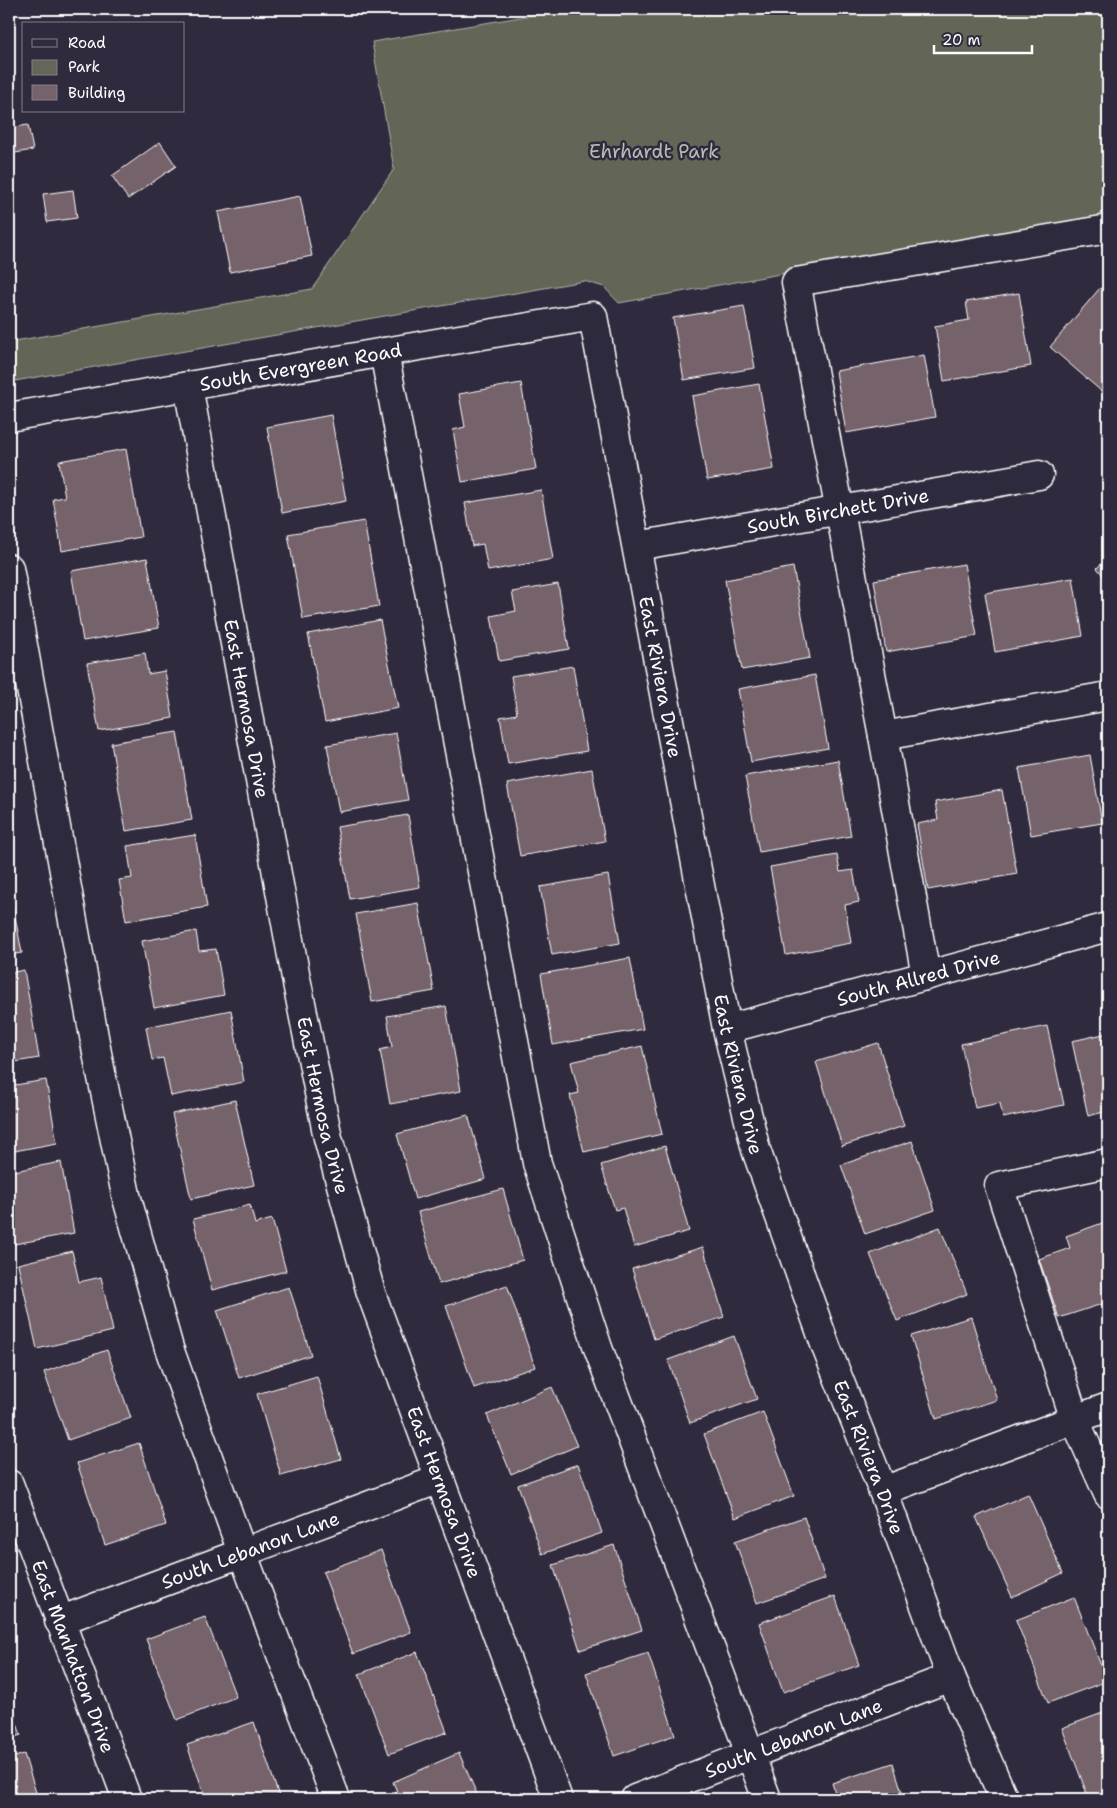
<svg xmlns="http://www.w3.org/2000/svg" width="1117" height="1808" font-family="'Shantell Sans',sans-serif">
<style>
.green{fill:#646657;stroke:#b2b2ab}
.building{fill:#76626a;stroke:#fff}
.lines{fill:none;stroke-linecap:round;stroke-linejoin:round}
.minor-casing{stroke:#fff;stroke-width:31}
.minor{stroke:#2f2a3d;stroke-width:28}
.labels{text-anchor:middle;stroke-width:5;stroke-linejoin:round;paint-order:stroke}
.park-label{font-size:19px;fill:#b9bab3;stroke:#2f2a3d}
.street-label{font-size:19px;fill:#fff;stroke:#2f2a3d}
</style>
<rect width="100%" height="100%" fill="#2f2a3d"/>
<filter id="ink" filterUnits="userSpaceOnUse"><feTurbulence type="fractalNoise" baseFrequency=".02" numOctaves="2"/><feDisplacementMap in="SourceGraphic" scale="10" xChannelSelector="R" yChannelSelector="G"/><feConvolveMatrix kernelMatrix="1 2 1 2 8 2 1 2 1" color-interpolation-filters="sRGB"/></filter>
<g filter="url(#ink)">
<polygon class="green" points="568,9 1108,9 1108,215 619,303 604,287 584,281 9,382 9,342 312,289 394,169 372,42"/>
<g class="building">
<polygon points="28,125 33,150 9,154 9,128"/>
<polygon points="160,142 176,166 128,199 112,176"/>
<polygon points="73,190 77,218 47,222 43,194"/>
<polygon points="300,196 312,256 230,272 218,212"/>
<polygon points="1100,288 1108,295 1108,397 1050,347"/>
<polygon points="1019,293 1031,366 944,381 935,326 969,320 966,302"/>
<polygon points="744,306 755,368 684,380 673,318"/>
<polygon points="924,355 935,417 846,433 836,371"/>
<polygon points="521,383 536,469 462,482 453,430 465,427 459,394"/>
<polygon points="759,384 774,469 707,480 692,396"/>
<polygon points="331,415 346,501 282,513 267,427"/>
<polygon points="126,449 141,537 62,551 53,499 65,497 59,461"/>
<polygon points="541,490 553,559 488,571 483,544 472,546 465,503"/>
<polygon points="364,521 379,606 303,619 288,534"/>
<polygon points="1108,557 1108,581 1097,568"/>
<polygon points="147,558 159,628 83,641 71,571"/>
<polygon points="964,564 977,636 886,652 874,580"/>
<polygon points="793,567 810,658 742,670 725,580"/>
<polygon points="1073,578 1083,636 995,652 985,593"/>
<polygon points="558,584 569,649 499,661 491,616 516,611 512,592"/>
<polygon points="380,620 398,708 325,722 308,634"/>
<polygon points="145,653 148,674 165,671 173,718 99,731 87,663"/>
<polygon points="573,666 587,751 508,764 500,717 517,714 511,676"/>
<polygon points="815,675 828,748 751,762 738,689"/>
<polygon points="177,732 192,820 126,831 111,743"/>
<polygon points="396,733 408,800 339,812 327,745"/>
<polygon points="1090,755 1102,823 1031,835 1019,768"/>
<polygon points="838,760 851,836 759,852 745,776"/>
<polygon points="592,769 605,841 520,856 507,784"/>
<polygon points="1002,790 1017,874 928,890 917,824 938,820 935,802"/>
<polygon points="408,815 420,887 350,899 337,827"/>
<polygon points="195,835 207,907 126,921 119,880 132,878 127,846"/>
<polygon points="837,855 840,872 853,870 859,902 845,905 851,943 786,955 770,867"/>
<polygon points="608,875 620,943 552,955 540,887"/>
<polygon points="9,885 22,953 9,955"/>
<polygon points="418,903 434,991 372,1002 356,914"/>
<polygon points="196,931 199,951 216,949 224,995 154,1008 142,941"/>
<polygon points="630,958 643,1029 553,1045 541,974"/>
<polygon points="24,970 39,1058 9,1063 9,973"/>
<polygon points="446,1006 461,1091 390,1104 380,1050 392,1047 387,1016"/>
<polygon points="231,1010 244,1082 171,1096 163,1058 152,1060 146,1027"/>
<polygon points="1047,1026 1064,1105 1003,1118 1000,1103 975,1108 961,1044"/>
<polygon points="1108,1033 1108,1111 1088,1116 1072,1041"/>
<polygon points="878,1043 904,1126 842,1146 816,1062"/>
<polygon points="642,1046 662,1134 584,1152 570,1095 579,1093 571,1062"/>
<polygon points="46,1080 57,1143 9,1152 9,1086"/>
<polygon points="235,1100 254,1185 191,1199 172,1114"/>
<polygon points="468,1115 486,1179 415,1199 397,1134"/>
<polygon points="912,1141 935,1210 865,1234 841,1165"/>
<polygon points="665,1146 689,1231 634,1247 623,1208 615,1210 601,1165"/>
<polygon points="61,1162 74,1233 9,1245 9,1172"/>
<polygon points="503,1189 523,1260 439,1284 418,1212"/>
<polygon points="250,1205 255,1224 272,1219 286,1271 212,1290 193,1219"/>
<polygon points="1108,1221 1108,1302 1059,1318 1039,1259 1070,1248 1066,1236"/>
<polygon points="940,1227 967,1294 897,1321 870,1254"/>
<polygon points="703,1247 724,1317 654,1339 632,1269"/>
<polygon points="72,1251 79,1282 101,1277 113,1331 37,1349 18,1264"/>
<polygon points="507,1285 535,1367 474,1388 446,1306"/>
<polygon points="289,1287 311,1355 239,1378 217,1310"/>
<polygon points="971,1317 997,1400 936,1419 911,1336"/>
<polygon points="734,1336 757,1399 690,1423 668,1360"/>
<polygon points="107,1350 131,1418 68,1440 44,1372"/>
<polygon points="317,1376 341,1459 281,1476 257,1394"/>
<polygon points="552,1387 577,1446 511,1474 487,1415"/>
<polygon points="763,1412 794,1496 735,1518 704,1434"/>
<polygon points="139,1443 166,1525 105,1545 77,1463"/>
<polygon points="578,1464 602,1533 542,1554 518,1485"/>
<polygon points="1028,1494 1063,1573 1012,1597 976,1517"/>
<polygon points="804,1517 825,1579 757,1603 735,1541"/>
<polygon points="614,1545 642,1630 580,1650 553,1565"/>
<polygon points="381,1550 411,1632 353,1654 323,1572"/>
<polygon points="835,1596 859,1665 783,1692 759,1623"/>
<polygon points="1074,1597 1107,1681 1048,1703 1016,1620"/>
<polygon points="205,1617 236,1697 177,1720 146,1639"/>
<polygon points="417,1652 447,1732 389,1754 359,1674"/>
<polygon points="648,1653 675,1735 614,1756 586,1673"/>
<polygon points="9,1701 21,1735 9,1739"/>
<polygon points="1108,1711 1108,1799 1089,1799 1062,1728"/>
<polygon points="254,1722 280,1799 206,1799 187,1745"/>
<polygon points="459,1753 479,1799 400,1799 393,1782"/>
<polygon points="24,1754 38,1799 9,1799 9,1759"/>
<polygon points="893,1763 904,1799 837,1799 832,1783"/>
</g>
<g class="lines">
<g class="minor-casing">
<g id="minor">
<polyline points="384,352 537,1163 598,1348 767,1799"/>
<path id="s1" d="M188,386L296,978L328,1138L371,1293L558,1799"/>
<path id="s2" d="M9,417L593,316L727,1029L756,1150L826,1347L883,1491L951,1677L1004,1799"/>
<path id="s3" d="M637,546L1039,475"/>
<polyline points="9,568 97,1053 126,1195 169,1348 242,1552 336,1799"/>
<polyline points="883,736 1108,696"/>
<polyline points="926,976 883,736 796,282 1108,229"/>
<path id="s4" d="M727,1029L1108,927"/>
<polyline points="1108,1163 999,1186 1075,1420 1108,1494"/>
<path id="s5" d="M9,1484L127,1799"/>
<polyline points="883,1491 1108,1407"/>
<path id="s6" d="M59,1621L440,1479"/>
<path id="s7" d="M635,1799L951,1677"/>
</g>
</g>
<use href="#minor" class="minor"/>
</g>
</g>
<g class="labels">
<g class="park-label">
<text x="654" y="158">Ehrhardt Park</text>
</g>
<g class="street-label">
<text dy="7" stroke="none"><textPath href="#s2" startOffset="296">South Evergreen Road</textPath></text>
<text dy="7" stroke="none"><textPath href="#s3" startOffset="204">South Birchett Drive</textPath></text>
<text dy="7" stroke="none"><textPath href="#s2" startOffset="960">East Riviera Drive</textPath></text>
<text dy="7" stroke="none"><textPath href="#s1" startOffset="328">East Hermosa Drive</textPath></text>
<text dy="7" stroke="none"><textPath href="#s4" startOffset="198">South Allred Drive</textPath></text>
<text dy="7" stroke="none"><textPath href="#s2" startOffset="1365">East Riviera Drive</textPath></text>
<text dy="7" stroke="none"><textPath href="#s1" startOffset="732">East Hermosa Drive</textPath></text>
<text dy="7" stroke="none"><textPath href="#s2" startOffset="1770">East Riviera Drive</textPath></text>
<text dy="7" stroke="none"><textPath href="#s1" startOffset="1138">East Hermosa Drive</textPath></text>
<text dy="7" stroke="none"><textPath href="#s6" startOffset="204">South Lebanon Lane</textPath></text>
<text dy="7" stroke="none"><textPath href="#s5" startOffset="184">East Manhatton Drive</textPath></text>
<text dy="7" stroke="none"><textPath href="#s7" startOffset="170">South Lebanon Lane</textPath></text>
</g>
</g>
<rect width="1117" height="1808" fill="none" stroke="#2f2a3d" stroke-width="30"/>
<rect x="15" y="15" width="1087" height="1778" fill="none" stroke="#fff" stroke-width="2" filter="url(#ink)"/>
<rect x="22" y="22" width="162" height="90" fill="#2f2a3d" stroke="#827f8b"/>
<rect x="32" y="39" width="25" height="8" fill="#2f2a3d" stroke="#827f8b"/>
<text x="68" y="48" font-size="15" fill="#ffffff">Road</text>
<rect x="32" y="60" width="25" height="15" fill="#646657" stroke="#827f8b"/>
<text x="68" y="72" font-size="15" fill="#ffffff">Park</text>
<rect x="32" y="85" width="25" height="15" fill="#76626a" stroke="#827f8b"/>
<text x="68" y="98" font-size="15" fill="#ffffff">Building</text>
<path d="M934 45v8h98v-8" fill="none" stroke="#ffffff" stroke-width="2.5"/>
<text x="942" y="45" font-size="15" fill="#ffffff" stroke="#2f2a3d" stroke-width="4" paint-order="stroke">20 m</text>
</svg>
